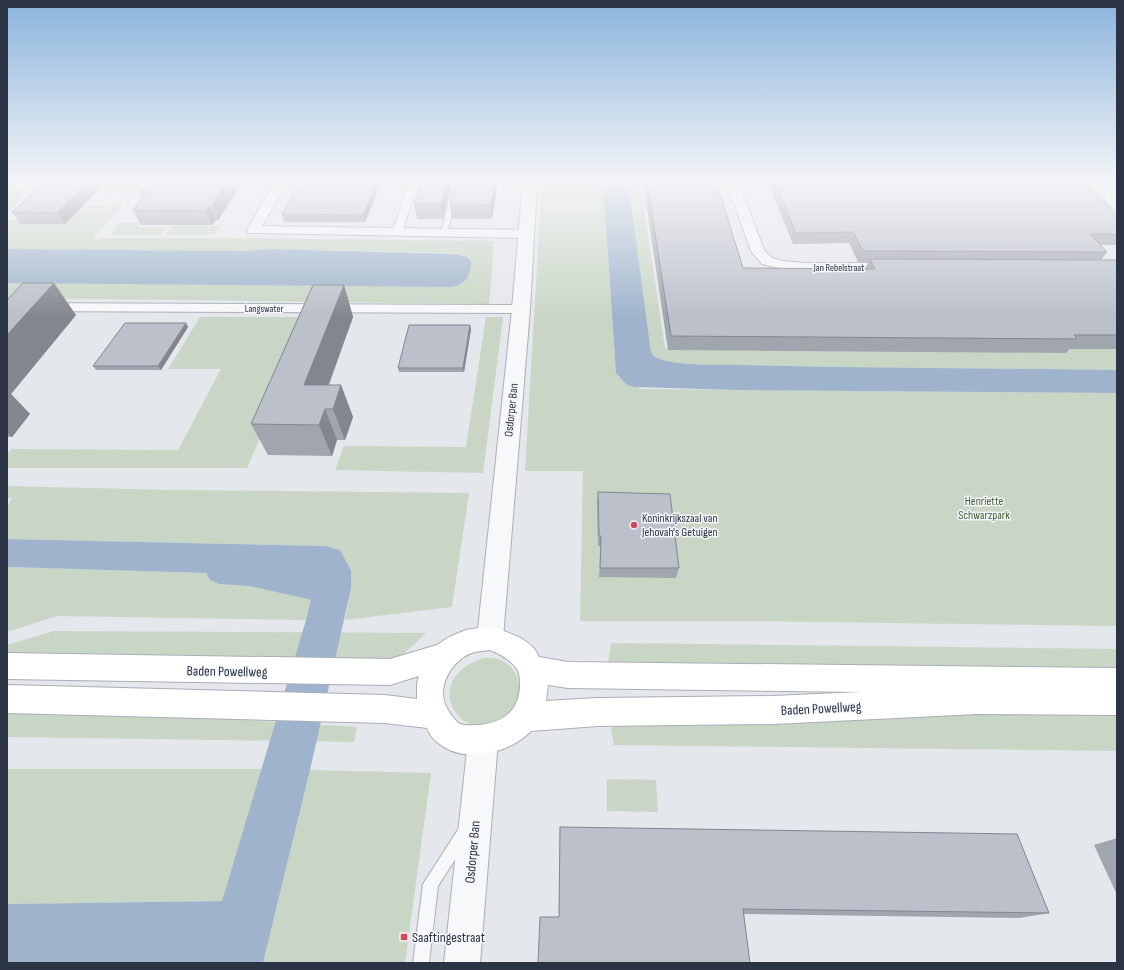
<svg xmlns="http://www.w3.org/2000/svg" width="1124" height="970" font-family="'Sofia Sans Condensed',sans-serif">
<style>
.green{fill:#c9d6c5}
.water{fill:#9fb4cc}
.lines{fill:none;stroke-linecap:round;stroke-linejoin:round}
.canal{fill:#9fb4cc;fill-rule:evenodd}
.service-casing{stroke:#a9aeb7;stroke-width:2}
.pedestrian-casing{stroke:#a9aeb7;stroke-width:2}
.minor-casing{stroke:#a9aeb7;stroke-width:2}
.tertiary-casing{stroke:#a9aeb7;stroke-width:2}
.secondary-casing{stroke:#a9aeb7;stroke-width:2}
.service{fill:#f7f8fa;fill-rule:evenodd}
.pedestrian{fill:#f7f8fa;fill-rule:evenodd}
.minor{fill:#f7f8fa;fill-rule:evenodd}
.tertiary{fill:#f7f8fa;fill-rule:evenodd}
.secondary{fill:#fff;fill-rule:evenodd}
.wall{fill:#a1a5ae}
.shaded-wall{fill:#83868d}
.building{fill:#bbc0ca;stroke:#83868d}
.poi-dot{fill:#d1495b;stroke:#f4f6f9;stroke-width:1.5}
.labels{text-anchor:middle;stroke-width:3;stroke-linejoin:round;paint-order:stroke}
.far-street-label{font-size:10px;fill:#2b3445;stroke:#f4f6f9}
.street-label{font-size:12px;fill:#2b3445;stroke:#f4f6f9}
.park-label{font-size:12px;fill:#3f6138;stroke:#f4f6f9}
.poi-label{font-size:12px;fill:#2b3445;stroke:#f4f6f9;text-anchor:start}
.near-street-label{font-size:14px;fill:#2b3445;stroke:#f4f6f9}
.near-poi-label{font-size:14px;fill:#2b3445;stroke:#f4f6f9;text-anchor:start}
</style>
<rect width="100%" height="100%" fill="#e4e7ec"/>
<g class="green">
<polygon points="118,181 144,181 131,196 115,192 101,195"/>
<polygon points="542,181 603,181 616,373 641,389 1117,393 1117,626 736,621 580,621 583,471 525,471"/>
<path d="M628,181H641L645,202L713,203L714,210L644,209L665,348H863L1069,351L1070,349H1117V370C993,368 868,368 744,365C728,364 656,368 651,352Z"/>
<path d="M7,183L23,188C22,201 20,205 7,210Z"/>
<polygon points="118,204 123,205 93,238 225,238 494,241 489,304 7,298 7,283 467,257 458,253 269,249 246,251 7,249 7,220 25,220 65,224 83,206 104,206"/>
<polygon points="120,223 140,223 137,227 167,227 160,235 110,235"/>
<polygon points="173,226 221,226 214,235 166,235"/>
<polygon points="200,317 313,317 247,468 7,468 7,454 11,449 178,450 221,369 168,369"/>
<polygon points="486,317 503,317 483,473 335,470 344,446 466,447"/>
<polygon points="7,486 172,490 469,493 452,607 345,620 351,589 340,550 326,546 7,539 7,507 12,498 7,498"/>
<polygon points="7,567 303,576 310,579 314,586 306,620 57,616 7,632"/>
<polygon points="54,631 426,633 397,660 7,656 7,645"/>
<polygon points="611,643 1117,649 1117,671 608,663"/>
<path d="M484,658C491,658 498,658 504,662C526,674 522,705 504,719C499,722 492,723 486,724C476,727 464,724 457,714C438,689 458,665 484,658Z"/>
<polygon points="1117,706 1117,751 614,745 611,728 623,722"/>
<polygon points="7,707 208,712 246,720 357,727 354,742 7,737"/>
<polygon points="7,769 262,769 222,901 7,904"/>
<polygon points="310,770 431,773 405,963 263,963"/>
<polygon points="607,779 656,780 658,812 607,811"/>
</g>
<g class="water">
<path d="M603,181H628L651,352C656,368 728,364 744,365C868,368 993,368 1117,370V393L738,390L634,387L626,384L616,373Z"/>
<path d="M7,249L246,251L269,249L458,254L467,257L471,262C471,276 465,285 451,287L7,283Z"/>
<polygon points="7,539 326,546 340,550 351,571 351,589 310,770 263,963 7,963 7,904 222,901 306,620 314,586 310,579 303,576 7,567"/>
</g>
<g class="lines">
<polygon class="canal" points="220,560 249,562 334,579 344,583 348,592 340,615 330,619 320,615 316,606 317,601 249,586 220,584 210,580 206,572 210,564"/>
<g class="service-casing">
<g id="service">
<polygon points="454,181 460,181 447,233 444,235 441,233"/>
<polygon points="464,826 469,828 471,833 469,838 438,886 429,963 413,963 423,884 459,828"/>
</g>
</g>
<g class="pedestrian-casing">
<polygon id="pedestrian" points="410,181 418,181 402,232 397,235 394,234 392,232"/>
</g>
<g class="minor-casing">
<g id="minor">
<polygon points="276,181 288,181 262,226 526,230 531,231 532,234 531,237 526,238 248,233 247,230"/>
<polygon points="726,181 738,181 764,250 772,258 783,261 805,263 891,263 896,264 898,267 896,270 891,271 805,271 783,269 762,264 751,251"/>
<polygon points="1085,181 1098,181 1117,199 1117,209 1113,208"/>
<polygon points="7,303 521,305 526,306 528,309 526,312 521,313 7,311"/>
</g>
</g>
<g class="tertiary-casing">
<g id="tertiary">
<polygon points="523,181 537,181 530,309 503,638 499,647 490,650 481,647 477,638 512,309"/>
<polygon points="483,726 493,731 498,741 480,963 444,963 468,741 473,731"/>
</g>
</g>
<g class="secondary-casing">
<path id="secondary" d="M490,626C508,633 531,638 539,657L568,662L1117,668V715L978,714L773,724L598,726L531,731C509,754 461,765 436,741C432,738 429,733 427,728L385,723L7,713V685L385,695L417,699V684L419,676L390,685L7,679V653L390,659L437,645L449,637L466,630ZM490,650C500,654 510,659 517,669C520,674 520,680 520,686C519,712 502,723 478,725C473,725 466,726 460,724C455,721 451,715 448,710C435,690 450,663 469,654C475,651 483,651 490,650ZM548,685L568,688L862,692L773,696L598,698L546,701Z"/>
</g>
<use href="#service" class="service"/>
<use href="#pedestrian" class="pedestrian"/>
<use href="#minor" class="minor"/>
<use href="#tertiary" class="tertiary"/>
<use href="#secondary" class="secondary"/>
</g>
<g class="wall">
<polygon points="47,181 65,224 20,224 12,212"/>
<polygon points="244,181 218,220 216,220 212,225 141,225 133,210 143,197 140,192"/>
<polygon points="382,181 365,222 284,222 282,214"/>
<polygon points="452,181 443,219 417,219 414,204"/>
<polygon points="456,181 498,181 492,219 452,219 450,204"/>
<polygon points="643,181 716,181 743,268 865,269 868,262 858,262 849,243 793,244 767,181 1081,181 1117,215 1117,245 1101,245 1107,252 1101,260 1117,260 1117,349 1070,349 1066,353 668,350"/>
<polygon points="344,285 353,317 329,385 341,385 353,417 345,440 337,440 332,456 268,455 251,424"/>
<polygon points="7,300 76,315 11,394 30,414 12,437 7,437"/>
<polygon points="186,323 188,327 161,370 96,370 93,366"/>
<polygon points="471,329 464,372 399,372 398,368"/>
<polygon points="598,492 679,568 676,578 599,577 601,546 598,546 597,503"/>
<polygon points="560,827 1049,913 1020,918 743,914 750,963 559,917"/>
<polygon points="1117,838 1117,895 1094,845"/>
</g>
<g class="shaded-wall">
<polygon points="90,181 107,181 65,224 57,213"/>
<polygon points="228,181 244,181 218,220 212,205"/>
<polygon points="377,181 382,181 365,222 363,215"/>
<polygon points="447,181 452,181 443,219 441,204"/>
<polygon points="495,181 498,181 492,219 491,205"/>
<polygon points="210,205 216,220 212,225 206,211"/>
<polygon points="54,283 76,315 11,394 30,414 12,437 7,433 7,335"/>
<polygon points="344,285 353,317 317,416 304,385"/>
<polygon points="186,323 188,327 161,370 158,366"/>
<polygon points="470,325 471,329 464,372 463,368"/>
<polygon points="341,385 353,417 345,440 333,409"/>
<polygon points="325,409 337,440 332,456 319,425"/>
</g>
<g class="building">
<polygon points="47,181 90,181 57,213 12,212"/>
<polygon points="149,181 228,181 212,205 210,205 206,211 133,210 146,192 140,192"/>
<polygon points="301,181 377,181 363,215 282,214"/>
<polygon points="422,181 447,181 441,204 414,204"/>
<polygon points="456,181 495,181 491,205 450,204"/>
<polygon points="647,181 716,181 743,268 875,269 870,259 1117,260 1117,335 1074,335 1077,339 671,336"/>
<polygon points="774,181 922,181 926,185 932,186 933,183 932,181 1081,181 1117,215 1117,234 1090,234 1107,252 863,251 853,232 796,233"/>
<polygon points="23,283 54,283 7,335 7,300"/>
<polygon points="313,285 344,285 304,385 341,385 333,409 325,409 319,425 251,424"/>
<polygon points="125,323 186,323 158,366 93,366"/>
<polygon points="409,325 470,325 463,368 398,368"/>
<polygon points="598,492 670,494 679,568 600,568 601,536 599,536"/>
<polygon points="560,827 1017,834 1049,913 743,909 750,963 538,963 540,917 559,917"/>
</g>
<linearGradient id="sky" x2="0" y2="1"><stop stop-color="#8bb4dd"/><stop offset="0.57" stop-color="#f3f4f6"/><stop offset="1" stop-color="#f3f4f6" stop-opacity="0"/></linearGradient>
<rect width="1124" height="317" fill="url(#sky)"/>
<g class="poi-dot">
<circle cx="634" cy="525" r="4"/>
<rect x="400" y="933" width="8" height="8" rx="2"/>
</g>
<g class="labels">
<g class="far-street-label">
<text x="839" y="271">Jan Rebelstraat</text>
<text x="264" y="312">Langswater</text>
</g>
<g class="street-label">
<text transform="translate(511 410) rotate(-84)" y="4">Osdorper Ban</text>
</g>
<g class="park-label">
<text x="984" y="505">Henriette<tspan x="984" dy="14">Schwarzpark</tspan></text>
</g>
<g class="poi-label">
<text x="642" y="522">Koninkrijkszaal van<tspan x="642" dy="14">Jehovah's Getuigen</tspan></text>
</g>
<g class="near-street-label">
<text transform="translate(227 671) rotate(1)" y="5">Baden Powellweg</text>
<text transform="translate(821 708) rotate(-3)" y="5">Baden Powellweg</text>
<text transform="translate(472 852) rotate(-85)" y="5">Osdorper Ban</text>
</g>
<g class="near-poi-label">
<text x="412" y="942">Saaftingestraat</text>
</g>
</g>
<rect width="1124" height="970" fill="none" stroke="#2b3445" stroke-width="16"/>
</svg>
